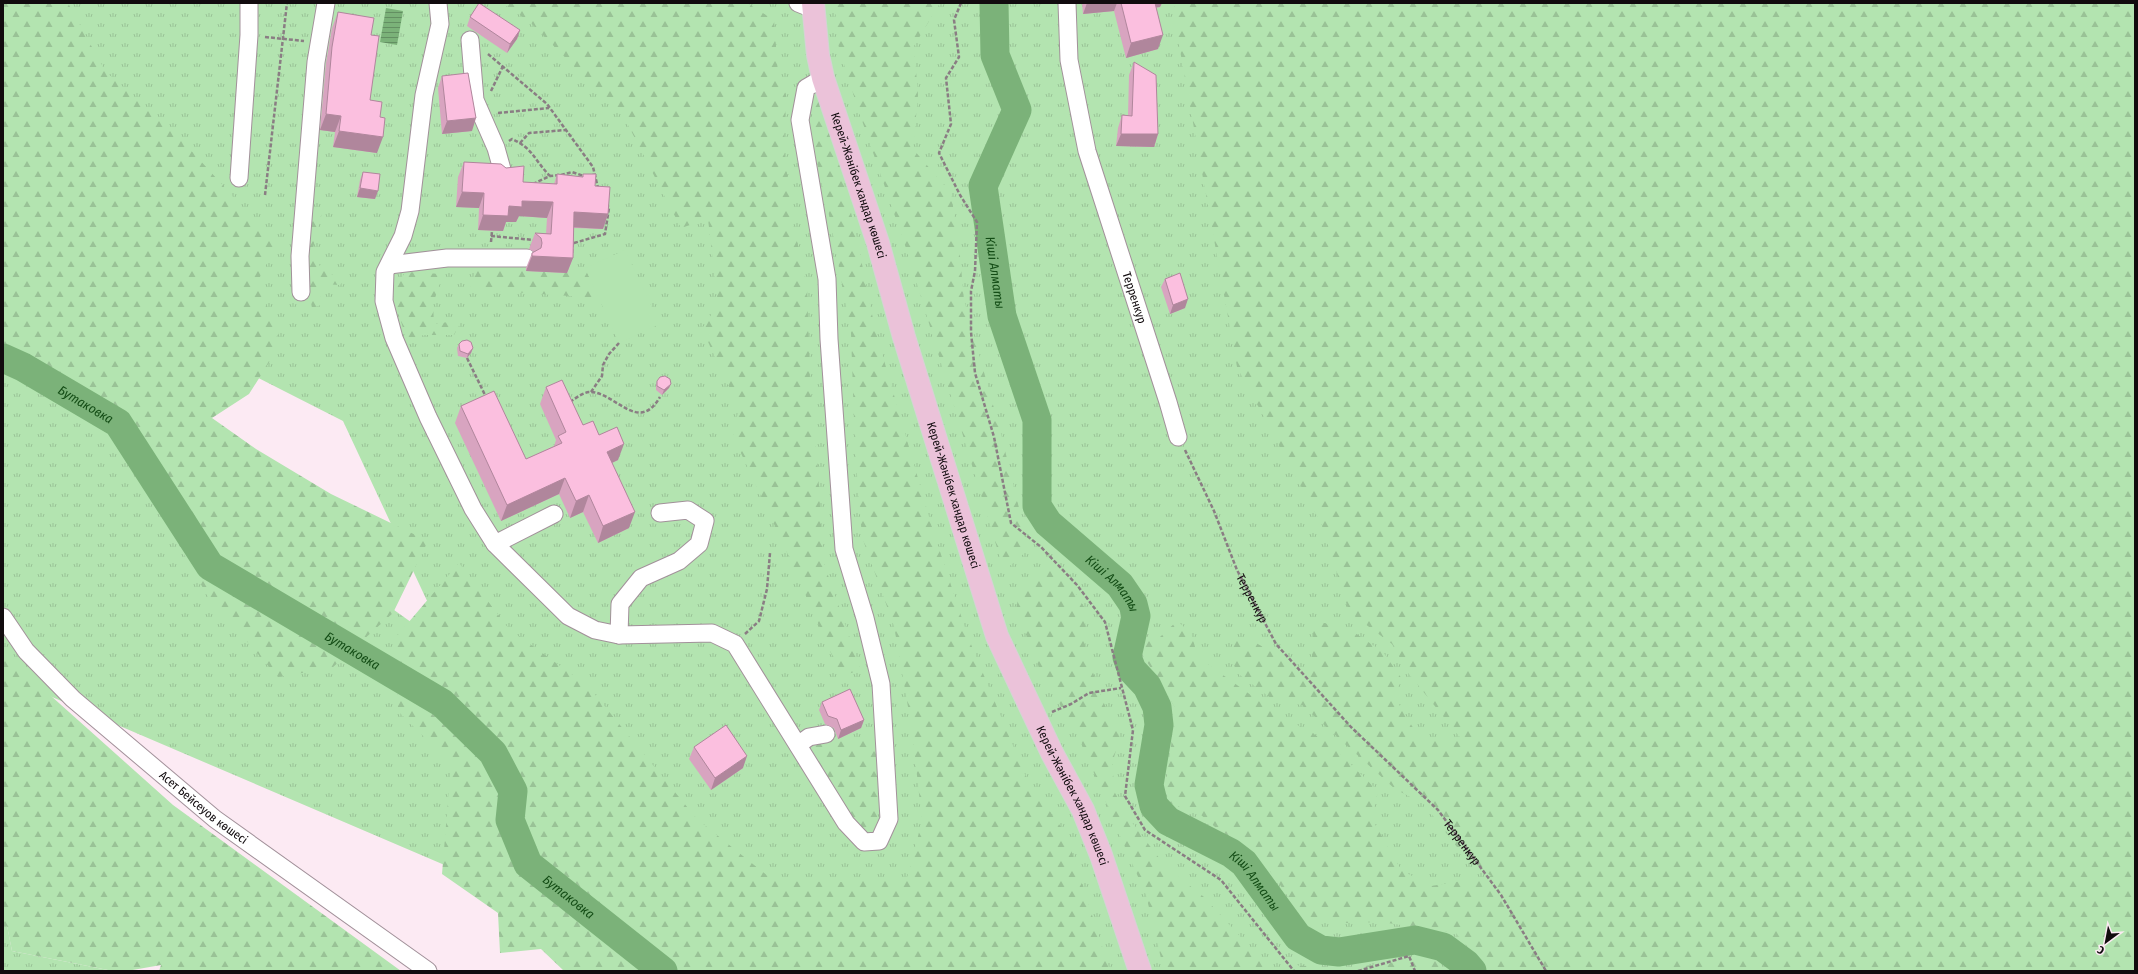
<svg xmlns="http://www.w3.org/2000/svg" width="2138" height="974" font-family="'Fira Sans Condensed',sans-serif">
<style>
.grass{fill:url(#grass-tufts)}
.forest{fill:url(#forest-firs)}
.pitch{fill:#b3e4b0}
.water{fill:url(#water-rules)}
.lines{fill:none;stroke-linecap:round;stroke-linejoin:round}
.river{stroke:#7bb279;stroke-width:29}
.minor-casing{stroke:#a2919a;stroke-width:19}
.major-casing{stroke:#d4d3d4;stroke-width:24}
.path{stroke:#8a7d83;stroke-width:2.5;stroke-dasharray:4 2;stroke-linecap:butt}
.minor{stroke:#fff;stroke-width:17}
.major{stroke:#ebc2d9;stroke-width:22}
.wall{fill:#d8a4c0}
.shaded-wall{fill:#b0869c}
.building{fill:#fbbfdf;stroke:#b0869c}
.labels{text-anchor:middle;stroke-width:3;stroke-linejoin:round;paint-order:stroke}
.street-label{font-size:12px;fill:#110b0e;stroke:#fceaf3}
.water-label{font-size:13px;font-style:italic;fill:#134c15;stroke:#fceaf3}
</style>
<defs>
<pattern id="grass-tufts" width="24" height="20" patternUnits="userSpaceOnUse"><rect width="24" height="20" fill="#b3e4b0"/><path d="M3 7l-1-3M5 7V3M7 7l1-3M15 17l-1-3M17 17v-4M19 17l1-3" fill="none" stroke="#99c296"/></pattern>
<pattern id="forest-firs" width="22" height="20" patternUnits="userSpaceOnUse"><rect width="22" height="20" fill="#b3e4b0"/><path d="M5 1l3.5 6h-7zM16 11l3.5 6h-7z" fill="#99c296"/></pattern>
<pattern id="water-rules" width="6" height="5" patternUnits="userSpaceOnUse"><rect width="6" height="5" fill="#7bb279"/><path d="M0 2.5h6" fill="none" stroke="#638f62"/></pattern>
</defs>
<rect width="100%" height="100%" fill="#fceaf3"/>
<g class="grass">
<polygon points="3,3 2135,3 2135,971 692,971 3,676 3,330 450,650 343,421 174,335"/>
<polygon points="7,925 12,951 113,971 3,971 3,927"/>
</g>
<g class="forest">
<polygon points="3,3 68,3 105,71 178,136 247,212 277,242 256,285 279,331 270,361 249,394 212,418 256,449 331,494 428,541 393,613 332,668 278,677 208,597 127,452 70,400 3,375"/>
<polygon points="502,3 747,3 774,20 778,73 786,95 784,148 793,223 807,285 810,382 818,470 823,561 861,670 841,676 781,539 733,436 739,408 702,329 718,304 708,219 681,228 624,117 530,22"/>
<polygon points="835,3 940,3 914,46 918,95 913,149 951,193 959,245 964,300 1000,430 1029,549 1004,571 908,254 857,106 837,41"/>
<polygon points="1174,3 2135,3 2135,971 1488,971 1456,933 1381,922 1347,923 1303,917 1262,860 1228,838 1201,815 1170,803 1165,791 1176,709 1141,652 1144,640 1160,637 1177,621 1191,633 1198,657 1276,713 1328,742 1378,791 1372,819 1401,870 1431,886 1491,876 1460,851 1424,804 1395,789 1302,705 1272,699 1240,675 1231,661 1233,641 1249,639 1311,674 1314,620 1352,631 1383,652 1402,679 1394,696 1421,741 1463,741 1409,674 1392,644 1349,612 1322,525 1237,367 1174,17"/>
<polygon points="823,97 855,229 875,329 932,527 968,637 1026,777 1066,834 1110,971 564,971 541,949 500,953 498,913 442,874 451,764 398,711 396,637 459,563 509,629 588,686 697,819 774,881 848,882 907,878 922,821 912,730 894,626 862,537 855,449 851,333 831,224 811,135 813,100"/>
<polygon points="324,205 312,252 321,268 343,281 340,285 323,284 320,292 321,305 312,308 303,260 310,219"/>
<polygon points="477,266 567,273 585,268 599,298 470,289"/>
<polygon points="406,272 443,274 433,304 434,324 462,320 454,335 424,335 408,339 403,328 391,290"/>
<polygon points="1045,568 1063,574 1086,610 1085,648 1101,697 1120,737 1112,764 1115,793 1133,824 1166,867 1204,897 1267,966 1267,971 1164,971 1146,895 1114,822 1080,739 1040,670 1016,609 1020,590"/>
<polygon points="3,645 22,670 173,805 401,971 159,971 161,965 127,971 113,971 12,951 7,926 3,927"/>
<polygon points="853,741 876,741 880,797 876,827 861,832 844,811 812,748 820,742"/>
<polygon points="1440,961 1444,971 1290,971 1290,965 1348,968 1396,962"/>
</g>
<polygon class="pitch" points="625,250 660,324 619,343 585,268"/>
<polygon class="water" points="386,8 403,11 397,45 380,42"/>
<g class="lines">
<g class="river">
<path id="s1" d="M994,3L995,55L1017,110L983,186L1002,316L1037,420V506L1048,523L1120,585L1133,604L1136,616L1127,657L1132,670L1147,686L1157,707L1159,725L1149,785L1154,806L1168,821L1231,853L1244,863L1298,937L1321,950L1339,952L1415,940L1443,947L1466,964L1472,971"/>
<path id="s2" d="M3,358L23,367L118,423L210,566L442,703L493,753L513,791L510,820L528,864L663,971"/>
</g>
<g class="minor-casing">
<g id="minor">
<polyline points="438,3 440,24 424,95 410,211 403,236 385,272 384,301 394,338 428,417 473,509 495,544 568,616 595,630 619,635 712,633 735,644 846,823 864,842 879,841 889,819 881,684 865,618 844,549 829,339 827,279 800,120 806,88 823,78"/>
<polyline points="798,3 813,9"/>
<path id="s4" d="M1067,3L1069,60L1087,151L1168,402L1178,437"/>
<polyline points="470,40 475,100 496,148 503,173"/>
<polyline points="239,178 249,35 249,3"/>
<polyline points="389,265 447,258 527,258"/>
<polyline points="301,292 300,256 316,62 326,3"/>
<polyline points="495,544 554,514"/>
<path id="s5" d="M3,617L26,651L73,699L215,819L428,971"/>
<polyline points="619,635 620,604 641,578 679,561 699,544 705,521 688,510 660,513"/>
<polyline points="798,745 809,737 826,734"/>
</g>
</g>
<g class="major-casing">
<g id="major">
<path id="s6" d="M813,3L818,55L823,78L878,243L904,337L997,636L1052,753L1083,810L1101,855L1140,971"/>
</g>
</g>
<g class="path">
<polyline points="961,3 954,20 959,57 946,78 951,124 939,153 960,195 977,222 975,271 971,291 971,332 975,373 994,437 1011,523 1041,547 1077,585 1105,622 1133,730 1125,796 1145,830 1221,880 1294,971"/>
<polyline points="265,37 304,41"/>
<polyline points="488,54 547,104 593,167 598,188"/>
<polyline points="491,91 503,66"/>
<polyline points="498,113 549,108"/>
<path d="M509,141L512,139C534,149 534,160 550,176"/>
<polyline points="520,143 529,133 566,130"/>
<polyline points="561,175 572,172 584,176"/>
<polyline points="533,184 550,176 560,175"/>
<polyline points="265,195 287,3"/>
<polyline points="491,236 534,240"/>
<polyline points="491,242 492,231"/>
<polyline points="574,243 605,234 609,208 607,204"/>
<polyline points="572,253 573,243"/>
<polyline points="467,358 486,397"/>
<polyline points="591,392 602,376 603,365 609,354 619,343"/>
<path d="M570,402C576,398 582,393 589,392C615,391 638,435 660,397"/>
<path id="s3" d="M1185,450L1214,511L1237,570L1276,644L1351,727L1438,810L1501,895L1546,971"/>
<polyline points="745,634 759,621 767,589 770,553"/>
<polyline points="1052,712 1071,704 1089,693 1121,688"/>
<polyline points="1358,971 1409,956 1415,971"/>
</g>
<use href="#minor" class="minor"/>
<use href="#major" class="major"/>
</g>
<g class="wall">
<polygon points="1082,3 1162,3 1160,7 1156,8 1158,49 1126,58 1114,11 1083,14"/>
<polygon points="338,12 371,35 370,100 380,117 377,153 333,147 335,132 320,130 326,63 332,28"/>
<polygon points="470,17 520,30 517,39 507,53 467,26"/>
<polygon points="1134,62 1158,134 1154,147 1116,146 1118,128 1122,115 1128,116 1129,75"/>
<polygon points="442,76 472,131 442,134 438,88"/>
<polygon points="464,162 523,182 554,184 557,174 582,177 583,174 595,186 608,214 603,229 574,228 573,258 567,273 526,271 526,268 532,253 534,252 529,249 535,233 546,234 547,218 519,216 516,222 506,222 503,231 478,230 479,208 456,207 458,177"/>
<polygon points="363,172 375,199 357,197 360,180"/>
<polygon points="1165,279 1185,308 1170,314 1161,287"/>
<polygon points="459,344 473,348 471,353 467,358 458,356 457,348"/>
<polygon points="657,381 671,384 669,388 662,395 656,390 656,385"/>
<polygon points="546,387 583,425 599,435 618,460 612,463 629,528 598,543 583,512 570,518 559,494 501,521 455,423 461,406 526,459 554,446 556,440 540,404"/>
<polygon points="822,702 864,720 861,728 838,739 834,728 825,724 819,710"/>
<polygon points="694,747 743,768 711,790 689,759"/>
</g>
<g class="shaded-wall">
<polygon points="1087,3 1117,3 1114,11 1083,14"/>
<polygon points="1149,3 1162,3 1160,7 1147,8"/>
<polygon points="520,30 517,39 507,53 510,44"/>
<polygon points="1163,35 1158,49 1126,58 1131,43"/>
<polygon points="326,114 341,116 335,132 320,130"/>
<polygon points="476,118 472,131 442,134 447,121"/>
<polygon points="339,131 383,137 377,153 333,147"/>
<polygon points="1121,134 1158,134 1154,147 1116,146"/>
<polygon points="360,188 378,191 375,199 357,197"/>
<polygon points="462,192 484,193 479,208 456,207"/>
<polygon points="522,201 553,202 547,218 519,216 516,222 506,222 503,231 478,230 483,215 509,206"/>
<polygon points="574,212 608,214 603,229 569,227"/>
<polygon points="532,256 573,258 567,273 526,271"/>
<polygon points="1188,299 1185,308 1170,314 1173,305"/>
<polygon points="473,348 471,353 467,358 468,354"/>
<polygon points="671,384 669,388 662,395 664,390"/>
<polygon points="624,444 618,460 601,468 607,452"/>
<polygon points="565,478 559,494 501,521 507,505"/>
<polygon points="589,495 583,512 570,518 576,501"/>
<polygon points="635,512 629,528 598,543 603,526"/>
<polygon points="864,720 861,728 838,739 841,730"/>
<polygon points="747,756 743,768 711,790 715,778"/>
</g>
<g class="building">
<polygon points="479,3 520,30 510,44 470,17"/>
<polygon points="1121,3 1155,3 1163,35 1131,43"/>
<polygon points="338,12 374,18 371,35 379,36 370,100 382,102 380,117 385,118 383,137 339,131 341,116 326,114 332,47"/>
<polygon points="1134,62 1156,75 1158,134 1121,134 1122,115 1132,116"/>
<polygon points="468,73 476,118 447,121 442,76"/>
<polygon points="464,162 501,164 506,168 524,166 523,182 557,184 557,174 583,177 583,174 596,174 595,186 610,187 608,214 574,212 573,258 532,256 532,253 541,248 542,243 541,238 535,233 551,234 553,202 522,201 522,207 509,206 508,216 483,215 484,193 462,192"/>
<polygon points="363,172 380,174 378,191 360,188"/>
<polygon points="1180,273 1188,299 1173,305 1165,279"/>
<polygon points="467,340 471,342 473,348 468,354 460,351 459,344 462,341"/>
<polygon points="665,376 670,379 671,384 664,390 657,386 657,381 660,377"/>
<polygon points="562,380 583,425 593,421 599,435 617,427 624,444 607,452 635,512 603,526 589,495 576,501 565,478 507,505 461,406 494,391 526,459 562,443 558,436 566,432 546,387"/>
<polygon points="850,689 864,720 841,730 837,719 828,716 822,702"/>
<polygon points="726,725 747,756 715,778 694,747"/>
</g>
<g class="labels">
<g class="street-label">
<text dy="4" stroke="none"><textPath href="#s6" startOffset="189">Керей-Жәнібек хандар көшесі</textPath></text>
<text dy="4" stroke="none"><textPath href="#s4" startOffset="304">Терренкур</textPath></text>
<text dy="4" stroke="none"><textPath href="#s6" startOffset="513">Керей-Жәнібек хандар көшесі</textPath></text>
<text dy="4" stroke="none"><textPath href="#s3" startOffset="163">Терренкур</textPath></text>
<text dy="4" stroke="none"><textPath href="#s6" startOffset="837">Керей-Жәнібек хандар көшесі</textPath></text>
<text dy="4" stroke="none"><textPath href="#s5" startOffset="278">Асет Бейсеуов көшесі</textPath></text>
<text dy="4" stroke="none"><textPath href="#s3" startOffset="487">Терренкур</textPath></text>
</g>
<g class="water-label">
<text dy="5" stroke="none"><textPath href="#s1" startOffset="282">Кіші Алматы</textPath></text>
<text dy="5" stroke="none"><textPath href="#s2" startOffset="95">Бутаковка</textPath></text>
<text dy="5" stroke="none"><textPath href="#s1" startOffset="631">Кіші Алматы</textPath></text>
<text dy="5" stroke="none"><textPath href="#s2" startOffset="468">Бутаковка</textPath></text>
<text dy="5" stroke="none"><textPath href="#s1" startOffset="1002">Кіші Алматы</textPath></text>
<text dy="5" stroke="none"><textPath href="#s2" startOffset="815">Бутаковка</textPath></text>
</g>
</g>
<rect width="2138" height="974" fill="none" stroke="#110b0e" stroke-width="8"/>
<g transform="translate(2106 942) rotate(212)" stroke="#fceaf3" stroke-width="3" paint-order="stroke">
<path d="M0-3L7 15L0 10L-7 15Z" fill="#110b0e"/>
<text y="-6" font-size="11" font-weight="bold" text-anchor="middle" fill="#110b0e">С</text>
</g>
</svg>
